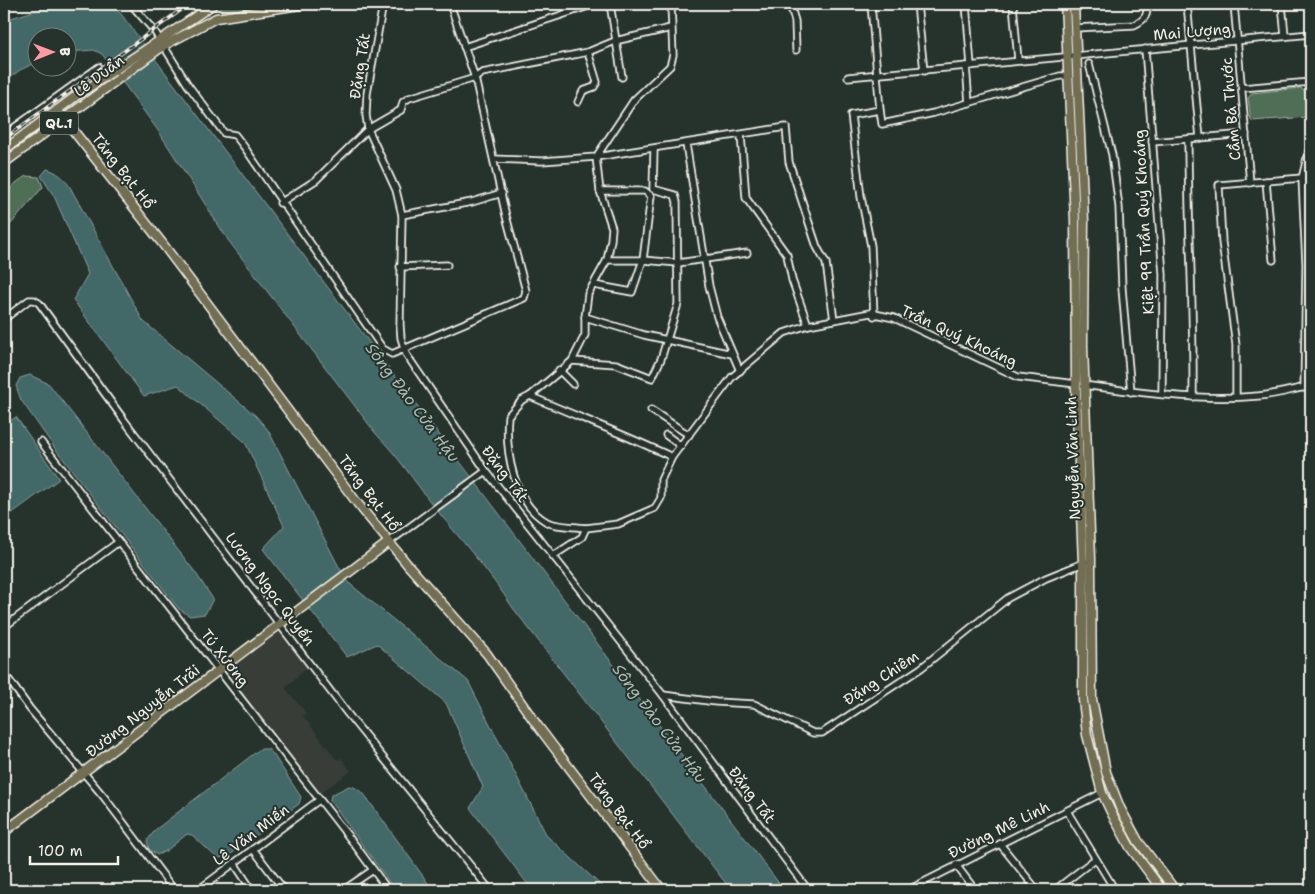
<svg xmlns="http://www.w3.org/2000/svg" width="1315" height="894" font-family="'Shantell Sans',sans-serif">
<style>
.built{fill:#393e39}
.green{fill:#506e57;stroke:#a2b0a0}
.water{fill:#436767;stroke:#8a9e9b}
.pier{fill:#26332d}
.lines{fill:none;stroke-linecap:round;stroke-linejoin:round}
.minor-casing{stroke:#f4f1e8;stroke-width:9}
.major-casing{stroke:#f4f1e8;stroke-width:11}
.minor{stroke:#26332d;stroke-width:5.5}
.major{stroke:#726e52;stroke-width:8}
.rail-casing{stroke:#f4f1e8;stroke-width:4}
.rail{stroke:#26332d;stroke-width:2;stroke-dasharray:5.5;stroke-linecap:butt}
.labels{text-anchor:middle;stroke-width:4;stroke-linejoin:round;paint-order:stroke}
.shield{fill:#26332d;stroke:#b6b8b0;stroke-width:1}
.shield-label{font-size:14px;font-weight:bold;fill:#f4f1e8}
.street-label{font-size:15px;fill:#f4f1e8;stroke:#26332d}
.water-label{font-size:16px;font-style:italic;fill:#adbab4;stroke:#26332d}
</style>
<rect width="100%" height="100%" fill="#26332d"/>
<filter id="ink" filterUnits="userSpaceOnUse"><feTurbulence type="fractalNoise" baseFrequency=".02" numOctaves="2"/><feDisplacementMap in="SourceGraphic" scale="10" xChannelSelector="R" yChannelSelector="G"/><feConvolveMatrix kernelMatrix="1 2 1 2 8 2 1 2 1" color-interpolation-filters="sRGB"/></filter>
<g filter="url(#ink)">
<polygon class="built" points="280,631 308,667 285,688 306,713 303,716 337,760 341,758 351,771 320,793 224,674"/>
<g class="green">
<polygon points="225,4 279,4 223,14 220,8"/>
<polygon points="1301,88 1305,92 1308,117 1251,121 1248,98 1252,93"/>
<path d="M26,176L39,177L43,187L4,232C4,201 0,192 26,176Z"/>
</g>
<g class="water">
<path d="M58,4H110L121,14L784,890H731L513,608C489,571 460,539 432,504C414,481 398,456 377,435L228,240L159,132L102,54L94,50L68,52V38H38L37,62L20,70L4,82V20Z"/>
<path d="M47,169C58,172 64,178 70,187L143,321L256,416L268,430L339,567L350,584L468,681L547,836L606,890H532L470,808L483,787L446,703L377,644L347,657L263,549L284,526L245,442L178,385L144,396L73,300L88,274L54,196L41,176Z"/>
<polygon points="30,375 49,384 195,572 213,599 205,614 190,616 179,609 54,447 21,400 16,386 20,378"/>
<polygon points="16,417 59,479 4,519 4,425"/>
<polygon points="260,749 268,749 273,754 301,797 299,804 227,857 217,858 192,835 187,834 166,851 157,855 149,849 147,841 155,830"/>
<polygon points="349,786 354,787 364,794 433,890 395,890 330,800 331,795"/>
</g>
<polygon class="pier" points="141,37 144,42 110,66 106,62"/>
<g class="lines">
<g class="minor-casing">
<g id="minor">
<polyline points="131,4 155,32 188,85 224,133 235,135 245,148 383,349 392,354 524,298 526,291 506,216 475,78 450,4"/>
<polyline points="383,4 367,94 366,115 368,129 396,190 402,215 400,325 401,338 406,354 486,471 663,695 808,890"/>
<polyline points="610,4 622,77"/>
<polyline points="790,4 795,21 796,50"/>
<polyline points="871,4 880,110"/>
<polyline points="917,4 924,71"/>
<polyline points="966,4 971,66"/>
<polyline points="1013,4 1018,60"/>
<polyline points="1187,4 1200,138"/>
<polyline points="1234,4 1250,183"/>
<polyline points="1282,4 1285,36"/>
<path d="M1075,28L1134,25C1145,20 1148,15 1147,4"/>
<polyline points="464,47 595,4"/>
<polyline points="1145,49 1163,274 1162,394"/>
<polyline points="1089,64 1112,155 1119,207 1122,288 1131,392"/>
<polyline points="966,66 969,103"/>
<polyline points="848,77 1311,34"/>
<polyline points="1242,88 1311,82"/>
<polyline points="578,102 583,91 594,87 597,82 588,52"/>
<polyline points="4,135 99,67"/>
<polyline points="741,135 746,198 787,255 792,280 808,325"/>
<path d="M1188,139C1188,225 1194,311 1193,397"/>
<polyline points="1152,142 1246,134"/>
<polyline points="686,144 709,286 717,317 740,371"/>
<polyline points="494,159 542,161 596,157 786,127 789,162 817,247 826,263 834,320"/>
<polyline points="1266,181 1273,260"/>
<polyline points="280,203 316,180 368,129 401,110 403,102 409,98 475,78 482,73 588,52 615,41 671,28"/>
<polyline points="402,215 472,202 502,193"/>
<polyline points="607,260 643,260 678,263 747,253"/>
<polyline points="400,267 447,265"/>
<polyline points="594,285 632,292 643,260 651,196 645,191 600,191"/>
<polyline points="874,316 871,246 861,197 851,115 880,110 882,124 934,113 1060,76 1069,76"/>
<polyline points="585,317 644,335 732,354"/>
<polyline points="4,319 29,300 34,300 39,303 124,420 347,713 490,890"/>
<polyline points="572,361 616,364 652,378 661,359 678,304 677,202 675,195 653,189 654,149"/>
<polyline points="559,370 573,384"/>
<path d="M1084,385C1141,393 1200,401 1258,396C1276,395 1294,389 1311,386"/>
<polyline points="1304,388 1306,264 1302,178 1311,142"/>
<path d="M530,396C578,417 626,435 672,457"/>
<polyline points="1236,397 1236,345 1222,242 1219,185 1302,178"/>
<polyline points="651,410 689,435"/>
<polyline points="666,435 681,446"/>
<polyline points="41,442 355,845 388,890"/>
<path d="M586,528C574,526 557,527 547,522C513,503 505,451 508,416L522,400L530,396L572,361L585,335V317L588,294L607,260L611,240L612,228L600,191L596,157L634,100L670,66L673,55L671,4"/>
<polyline points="389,542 486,471"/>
<polyline points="553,556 582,537 586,528 618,524 655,508 661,498 661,480 672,457 732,377 784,333 808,325 870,313 894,318 1018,377 1076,384"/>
<polyline points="4,627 117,543"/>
<polyline points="4,673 30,709 104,797 174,890"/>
<polyline points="663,695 716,702 754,704 813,733 822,733 921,668 1008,598 1046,578 1086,562"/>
<polyline points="1067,811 1115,890"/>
<polyline points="1000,844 1037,890"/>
<polyline points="253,849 284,890"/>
<polyline points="234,863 252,890"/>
<polyline points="956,865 975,890"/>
<polyline points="345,889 373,870"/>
<polyline points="198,890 319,800"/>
<polyline points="908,890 1102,793"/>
<polyline points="1055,890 1095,859"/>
</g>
</g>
<g class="major-casing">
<g id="major">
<polyline points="1065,4 1075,221 1076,391 1083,564 1083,700 1087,735 1102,793 1111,812 1130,847 1162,890"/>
<polyline points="1074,4 1084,221 1083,346 1091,558 1092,699 1106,772 1120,808 1138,841 1175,890"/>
<polyline points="57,110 162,243 358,504 407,564 487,654 537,725 662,890"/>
<polyline points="4,150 76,96 214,4"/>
<polyline points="4,163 163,46 216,18 306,4"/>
<polyline points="4,832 389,542"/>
</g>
</g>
<use href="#minor" class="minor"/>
<use href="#major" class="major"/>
<g class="rail-casing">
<polyline id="rail" points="4,139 189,4"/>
</g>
<use href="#rail" class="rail"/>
</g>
</g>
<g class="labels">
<rect class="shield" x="40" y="111.5" width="38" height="23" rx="4"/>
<g class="shield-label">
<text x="59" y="128">QL.1</text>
</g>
<g class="street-label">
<text transform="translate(1192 32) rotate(-5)" y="5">Mai Lượng</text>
<text transform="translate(360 66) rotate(-81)" y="5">Đặng Tất</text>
<text transform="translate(99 76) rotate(-37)" y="5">Lê Duẩn</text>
<text transform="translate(1231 109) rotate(-95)" y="5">Cầm Bá Thước</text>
<text transform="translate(123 171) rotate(52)" y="5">Tăng Bạt Hổ</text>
<text transform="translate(1144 222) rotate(-93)" y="5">Kiệt 99 Trần Quý Khoáng</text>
<text transform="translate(959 336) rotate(25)" y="5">Trần Quý Khoáng</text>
<text transform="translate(1073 458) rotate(-92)" y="5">Nguyễn Văn Linh</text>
<text transform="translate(505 474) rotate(53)" y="5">Đặng Tất</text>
<text transform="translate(369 493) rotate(53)" y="5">Tăng Bạt Hổ</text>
<text transform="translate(270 589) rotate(53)" y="5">Lương Ngọc Quyến</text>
<text transform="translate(225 658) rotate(52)" y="5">Tú Xương</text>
<text transform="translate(881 678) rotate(-33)" y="5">Đặng Chiêm</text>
<text transform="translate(143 711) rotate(-38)" y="5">Đường Nguyễn Trãi</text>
<text transform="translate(752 795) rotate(53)" y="5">Đặng Tất</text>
<text transform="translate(619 811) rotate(53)" y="5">Tăng Bạt Hổ</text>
<text transform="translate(999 830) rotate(-26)" y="5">Đường Mê Linh</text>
<text transform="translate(251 835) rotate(-37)" y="5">Lê Văn Miến</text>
</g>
<g class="water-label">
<text transform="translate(413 402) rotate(53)" y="6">Sông Đào Cửa Hậu</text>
<text transform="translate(660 723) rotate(53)" y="6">Sông Đào Cửa Hậu</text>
</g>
</g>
<rect width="1315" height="894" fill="none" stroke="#26332d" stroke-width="20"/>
<rect x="10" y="10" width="1295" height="874" fill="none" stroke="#f4f1e8" stroke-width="2" filter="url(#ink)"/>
<g transform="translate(52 52) rotate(89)"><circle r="24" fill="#26332d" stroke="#787f78"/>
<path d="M0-4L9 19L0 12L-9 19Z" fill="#ff9aa2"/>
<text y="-8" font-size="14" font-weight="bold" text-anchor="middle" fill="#f4f1e8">B</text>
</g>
<path d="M30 856v8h88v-8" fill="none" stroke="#f4f1e8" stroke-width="2.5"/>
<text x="38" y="856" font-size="15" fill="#f4f1e8" stroke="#26332d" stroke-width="4" paint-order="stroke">100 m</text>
</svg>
